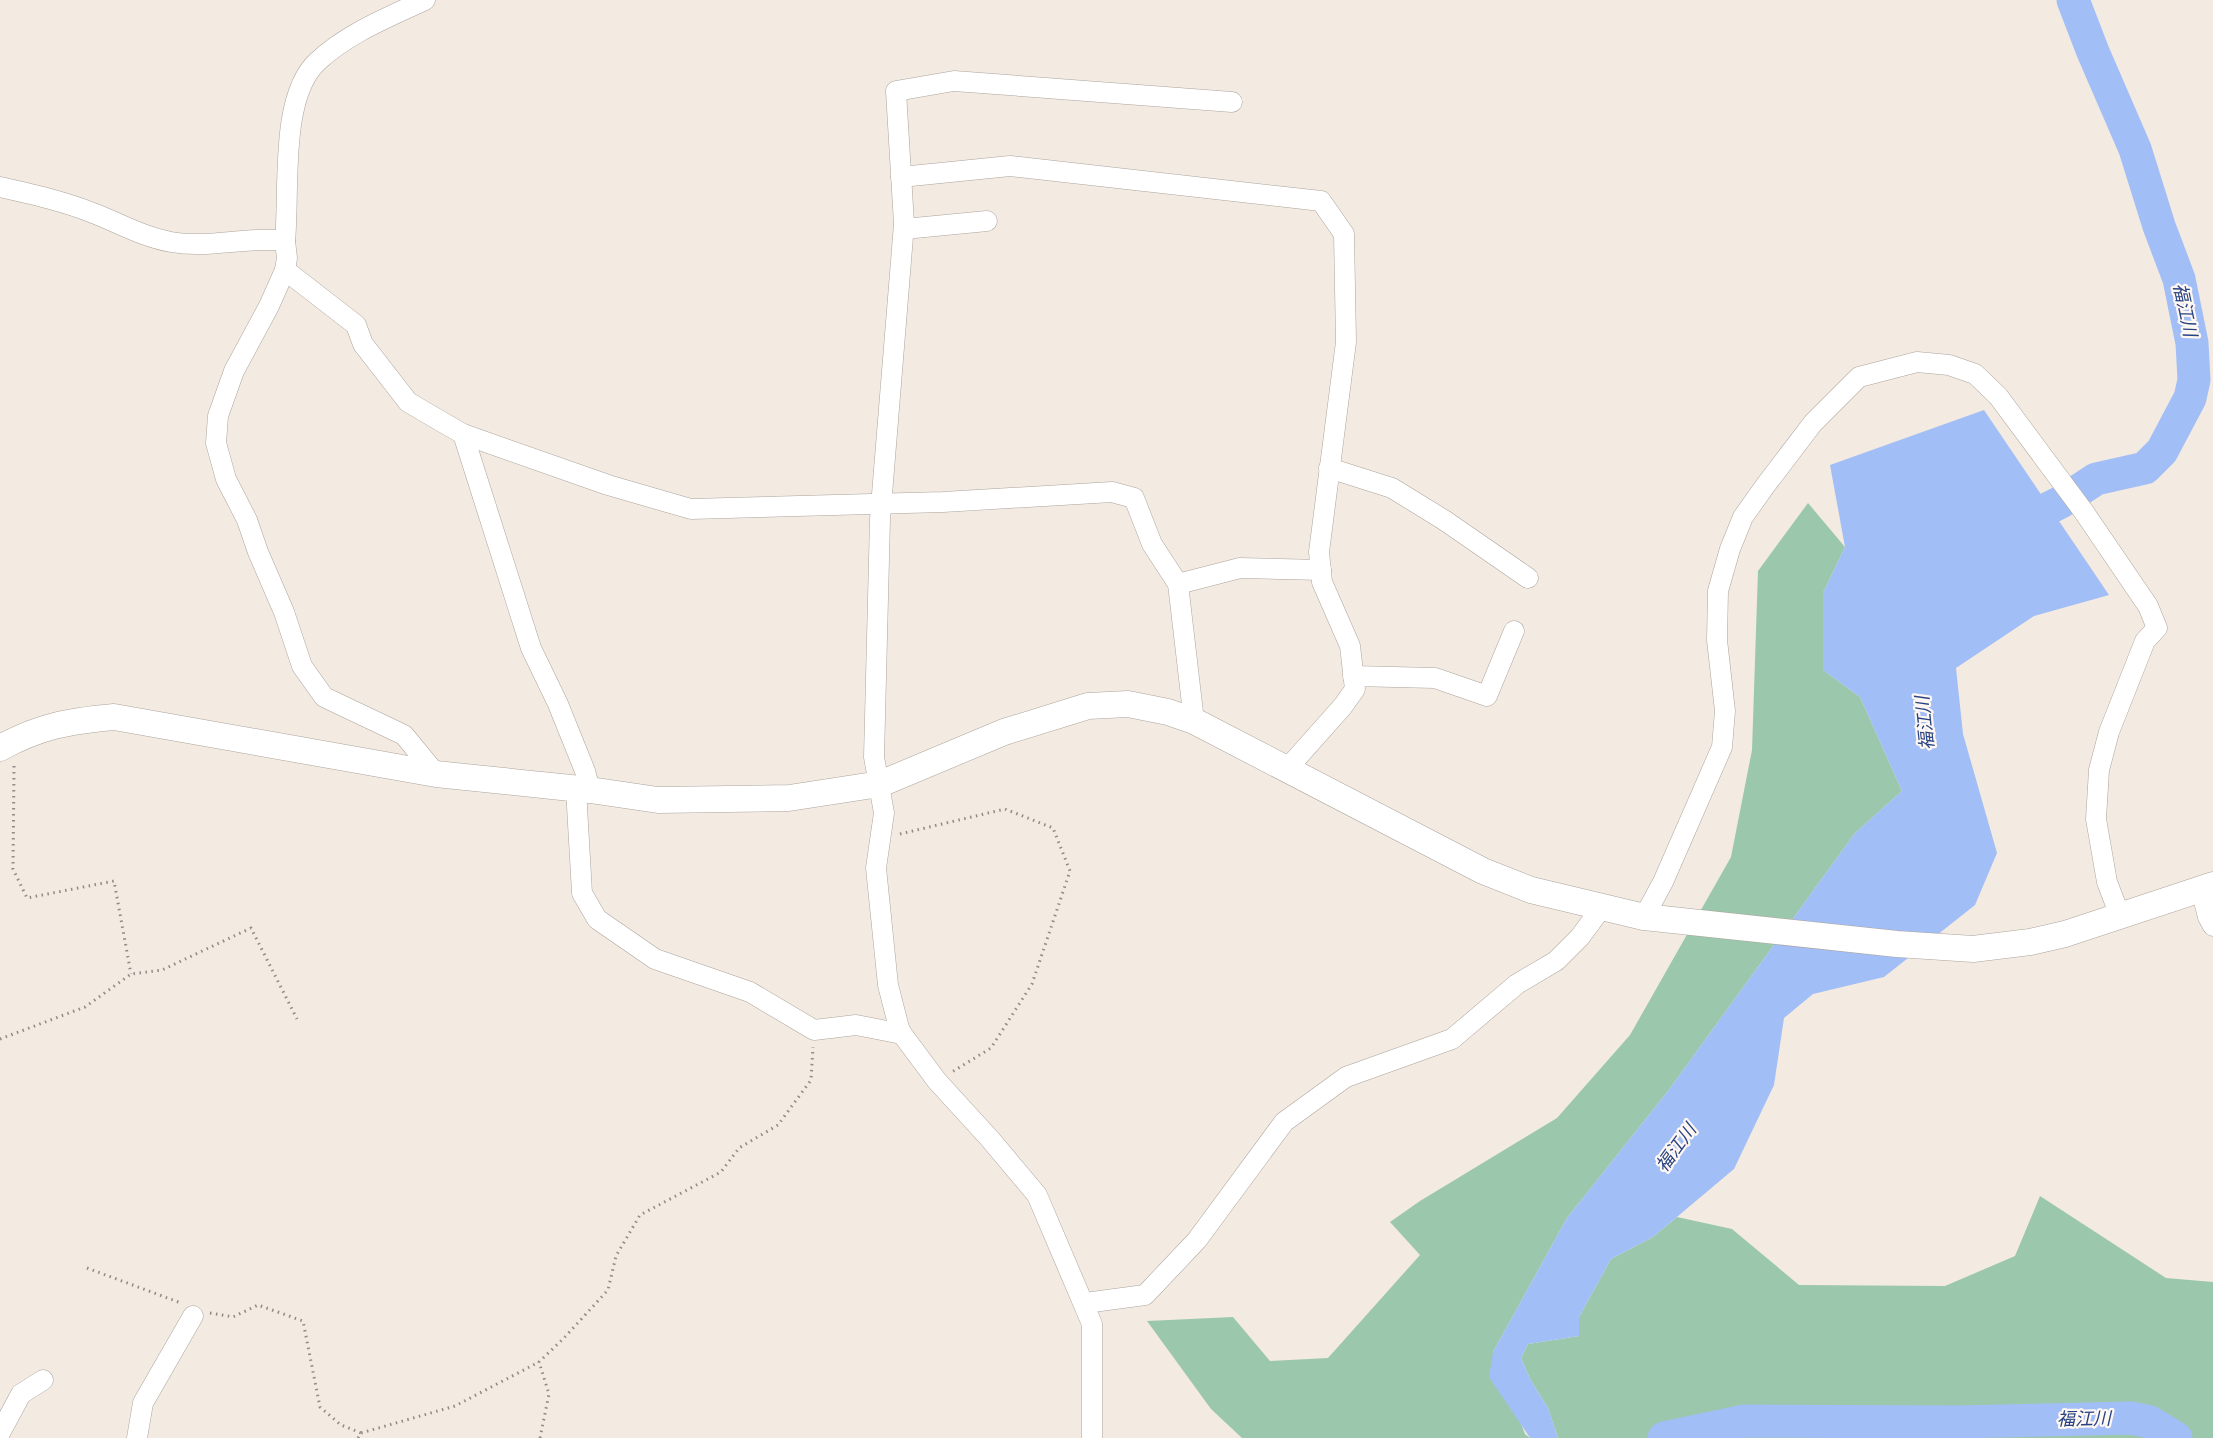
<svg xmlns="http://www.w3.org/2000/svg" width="2213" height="1438" font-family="Lato,'Noto Sans JP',sans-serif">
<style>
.green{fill:#9bc8ac}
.water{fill:#a2bef6}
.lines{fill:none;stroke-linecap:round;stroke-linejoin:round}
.river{stroke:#a2bef6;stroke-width:33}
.minor-casing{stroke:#aca49c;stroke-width:21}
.tertiary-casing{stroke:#aca49c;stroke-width:27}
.path{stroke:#918a85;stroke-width:3;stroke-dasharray:1.5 4.5;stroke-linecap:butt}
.minor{stroke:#fff;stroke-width:20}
.tertiary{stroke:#fff;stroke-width:26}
.labels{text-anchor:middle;stroke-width:4.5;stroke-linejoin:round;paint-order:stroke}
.water-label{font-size:18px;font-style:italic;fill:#264384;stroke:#fff7f1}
</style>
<rect width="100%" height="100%" fill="#f3eae2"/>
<g class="green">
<polygon points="1808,503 1845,547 1823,593 1823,670 1860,697 1902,791 1855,833 1668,1091 1567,1218 1493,1352 1525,1434 1530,1438 1242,1438 1211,1409 1147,1321 1233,1317 1270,1361 1328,1358 1420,1255 1390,1222 1420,1201 1557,1118 1630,1035 1731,857 1752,750 1758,571"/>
<polygon points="2040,1196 2166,1278 2213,1282 2213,1438 1558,1438 1548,1408 1530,1379 1521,1358 1528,1344 1579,1336 1579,1317 1611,1259 1653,1237 1677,1217 1732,1229 1799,1285 1945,1286 2015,1256"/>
</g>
<polygon class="water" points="1984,410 2109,595 2034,616 1956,668 1963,734 1997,853 1975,905 1884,977 1813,994 1784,1018 1774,1085 1734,1169 1653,1237 1611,1259 1579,1317 1579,1336 1528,1344 1521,1358 1530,1379 1548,1408 1558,1438 1530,1438 1489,1377 1493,1352 1567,1218 1668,1091 1855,833 1902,791 1860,697 1823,670 1823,593 1845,547 1830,465"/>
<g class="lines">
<g class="river">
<polyline points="2011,527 2061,502 2096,479 2145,468 2162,451 2190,398 2194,380 2192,343 2179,279 2159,226 2135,149 2093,52 2073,0"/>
<polyline points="1664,1438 1745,1421 1957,1422 2131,1418 2150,1422 2176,1438"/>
</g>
<g class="minor-casing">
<g id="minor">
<path d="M425,0C389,17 348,33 318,61C279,96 290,191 285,241L287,258L285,270L269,306L234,371L218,416L216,443L226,479L247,520L258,552L284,612L302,666L324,697L404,735L436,774"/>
<polyline points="901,177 1010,166 1321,201 1344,234 1346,342 1319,552 1322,582 1350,646 1355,689 1343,706 1287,769"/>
<path d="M0,187C31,194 63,201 93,213C119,223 143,237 171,242C209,249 247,236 285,241"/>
<polyline points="904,229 987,221"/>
<polyline points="285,270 356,325 363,344 408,402 437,419 463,434 608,485 691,509 943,502 1112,492 1134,498 1152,544 1178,584 1194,721"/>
<polyline points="463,434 531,648 558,704 585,771 590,790"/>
<polyline points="1329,468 1392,488 1444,520 1528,578"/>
<polyline points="1178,584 1240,568 1321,570"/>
<polyline points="1353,676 1435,678 1487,696 1514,631"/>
<polyline points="576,789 582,893 597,919 655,959 750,992 814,1030 856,1025 902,1034"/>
<polyline points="2201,889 2208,917 2213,926"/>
<polyline points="1644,917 1663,882 1722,747 1725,711 1717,640 1718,591 1730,549 1743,517 1765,486 1813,423 1859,377 1917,362 1949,365 1975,374 1998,396 2084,512 2148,606 2157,628 2145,641 2109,732 2099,770 2096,819 2107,882 2120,916"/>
<polyline points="1085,1303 1145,1295 1197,1240 1284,1122 1346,1077 1452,1039 1517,984 1556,961 1580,937 1602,907"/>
<polyline points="0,1433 21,1394 43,1380"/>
<polyline points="137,1438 143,1403 193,1316"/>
<polyline points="1092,1438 1092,1324 1037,1195 990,1139 937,1081 902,1034 899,1028 888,985 876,868 884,813 874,757 880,519 904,224 896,91 954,81 1232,102"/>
</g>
</g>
<g class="tertiary-casing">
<path id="tertiary" d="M0,748C40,726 69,721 114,717L436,774L590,790L658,800L789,798L880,784L1004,732L1088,706L1128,704L1168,712L1194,721L1483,871L1531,890L1644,917L1897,944L1973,949L2030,942L2065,934L2213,885"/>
</g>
<g class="path">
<polyline points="14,766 13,869 27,898 114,881 131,974"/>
<polyline points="900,834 1005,809 1053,828 1070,871 1032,984 991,1048 952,1072"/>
<polyline points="0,1039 85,1007 131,974 162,970 251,928 297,1019"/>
<polyline points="87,1268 181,1303"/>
<polyline points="210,1313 233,1317 258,1305 303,1321 320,1407 341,1425 361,1433"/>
<polyline points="358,1438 361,1433 455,1406 539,1362"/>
<polyline points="540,1438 549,1394 539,1362 564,1338 608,1290 616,1256 640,1215 721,1172 739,1148 778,1125 811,1080 813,1047"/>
</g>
<use href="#minor" class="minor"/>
<use href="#tertiary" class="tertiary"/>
</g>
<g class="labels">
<g class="water-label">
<text transform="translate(2185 310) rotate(78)" y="6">福江川</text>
<text transform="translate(1925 723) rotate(-96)" y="6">福江川</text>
<text transform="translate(1676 1148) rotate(-54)" y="6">福江川</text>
<text transform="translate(2084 1419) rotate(-1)" y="6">福江川</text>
</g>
</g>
</svg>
